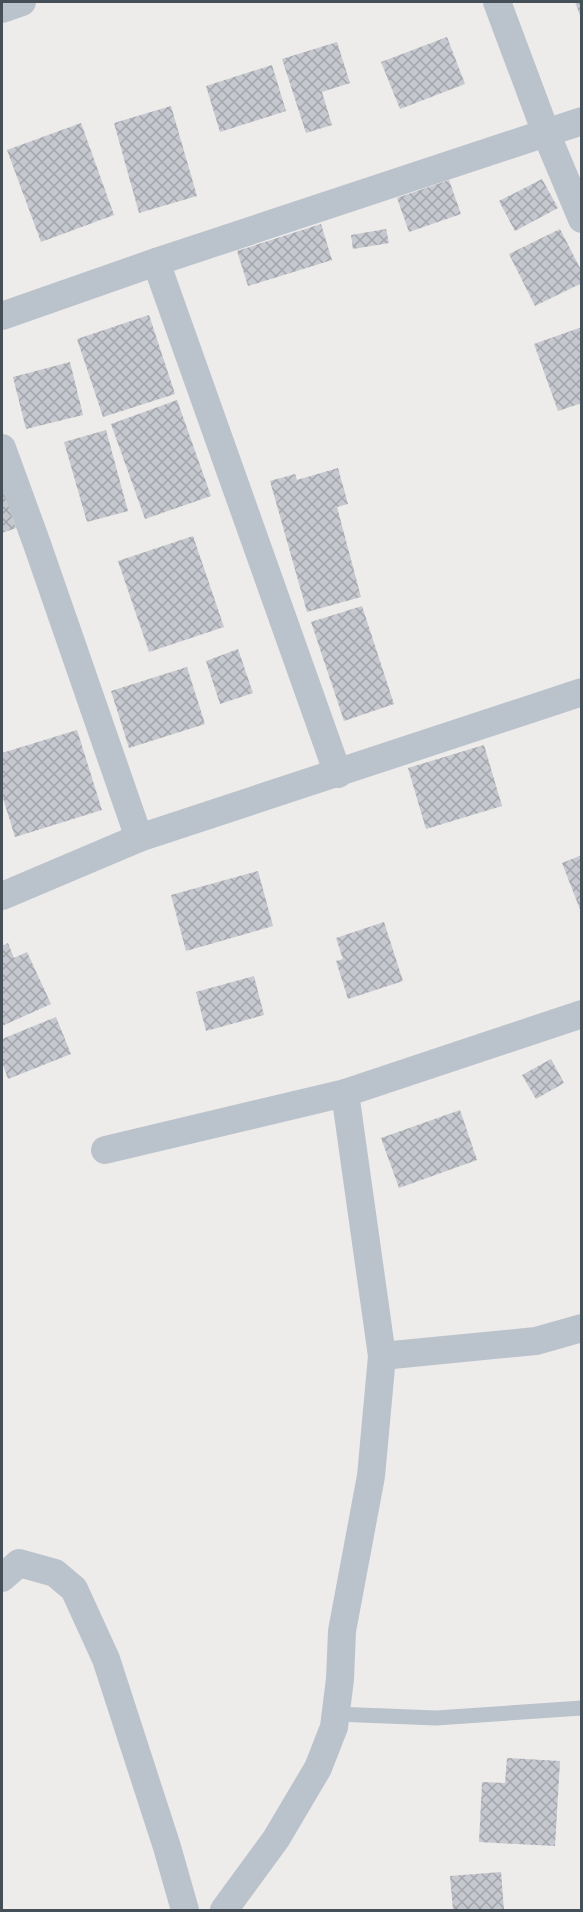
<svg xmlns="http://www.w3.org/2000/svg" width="583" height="1912" font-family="'Fira Sans',sans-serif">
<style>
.building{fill:url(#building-cross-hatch)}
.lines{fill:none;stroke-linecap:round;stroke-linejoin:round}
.service{stroke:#bac3cb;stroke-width:15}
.minor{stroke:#bac3cb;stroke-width:28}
</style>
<defs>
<pattern id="building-cross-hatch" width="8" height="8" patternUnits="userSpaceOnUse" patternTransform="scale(1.5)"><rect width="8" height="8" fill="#c5c8ce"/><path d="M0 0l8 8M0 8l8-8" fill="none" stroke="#a2a5aa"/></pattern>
</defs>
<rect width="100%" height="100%" fill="#eeebeb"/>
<g class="building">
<polygon points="575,2 582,2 582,18 581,18"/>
<polygon points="447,37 465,84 400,109 381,62"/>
<polygon points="337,42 350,83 322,92 332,125 306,133 282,59"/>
<polygon points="272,65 286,111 220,132 206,86"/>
<polygon points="171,106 197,196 139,213 114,123"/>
<polygon points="81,123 114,215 41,242 7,150"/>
<polygon points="542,179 558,208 515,231 499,201"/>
<polygon points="449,180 461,214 409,232 397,198"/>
<polygon points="321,224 332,260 248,286 237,251"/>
<polygon points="386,229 389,243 353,249 351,235"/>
<polygon points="560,229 582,272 582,283 535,306 509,254"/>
<polygon points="149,315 175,394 103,417 77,339"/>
<polygon points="582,327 582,403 558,411 534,344"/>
<polygon points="70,362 83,415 26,429 13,377"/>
<polygon points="177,400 211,496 145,519 111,424"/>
<polygon points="106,430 128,511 87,522 64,442"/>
<polygon points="338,468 348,504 337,507 361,597 307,612 270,481 295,474 297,480"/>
<polygon points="2,487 16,528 2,533"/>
<polygon points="193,536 224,627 149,652 118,561"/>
<polygon points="362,606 394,704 344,721 311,622"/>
<polygon points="238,649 253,693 220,704 206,661"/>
<polygon points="187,667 205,724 129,748 111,691"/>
<polygon points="77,730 102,810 15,837 2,795 2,753"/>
<polygon points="484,745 502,806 426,829 408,768"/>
<polygon points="582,855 582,912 581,912 562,863"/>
<polygon points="258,871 273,926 186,951 171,895"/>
<polygon points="384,922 403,981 348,999 336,961 343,959 336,938"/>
<polygon points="8,943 14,958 27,952 51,1004 2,1026 2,946"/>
<polygon points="254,976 264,1015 206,1031 196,992"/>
<polygon points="56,1017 71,1054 8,1079 2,1062 2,1039"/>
<polygon points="551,1059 564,1083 536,1099 522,1075"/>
<polygon points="460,1110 477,1160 399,1188 381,1138"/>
<polygon points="507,1758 560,1761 555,1846 479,1842 482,1782 505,1783"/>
<polygon points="501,1872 504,1910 453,1910 450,1876"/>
</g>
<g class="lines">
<polyline class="service" points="335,1714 436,1718 582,1708"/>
<g class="minor">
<polyline points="497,2 546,133 582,219"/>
<polyline points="2,9 22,2"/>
<polyline points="156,262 338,774"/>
<polyline points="2,316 156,262 582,121"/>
<polyline points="2,448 37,544 139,838"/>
<polyline points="2,896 139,838 582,692"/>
<polyline points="105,1150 345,1093"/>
<polyline points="382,1356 536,1341 582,1328"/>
<polyline points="2,1578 19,1563 55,1573 74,1589 106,1659 167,1847 185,1910"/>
<polyline points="224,1910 276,1839 318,1768 334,1727 340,1679 342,1631 371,1476 382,1356 345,1093 582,1014"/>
</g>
</g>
<rect width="583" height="1912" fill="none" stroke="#454f58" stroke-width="6"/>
</svg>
